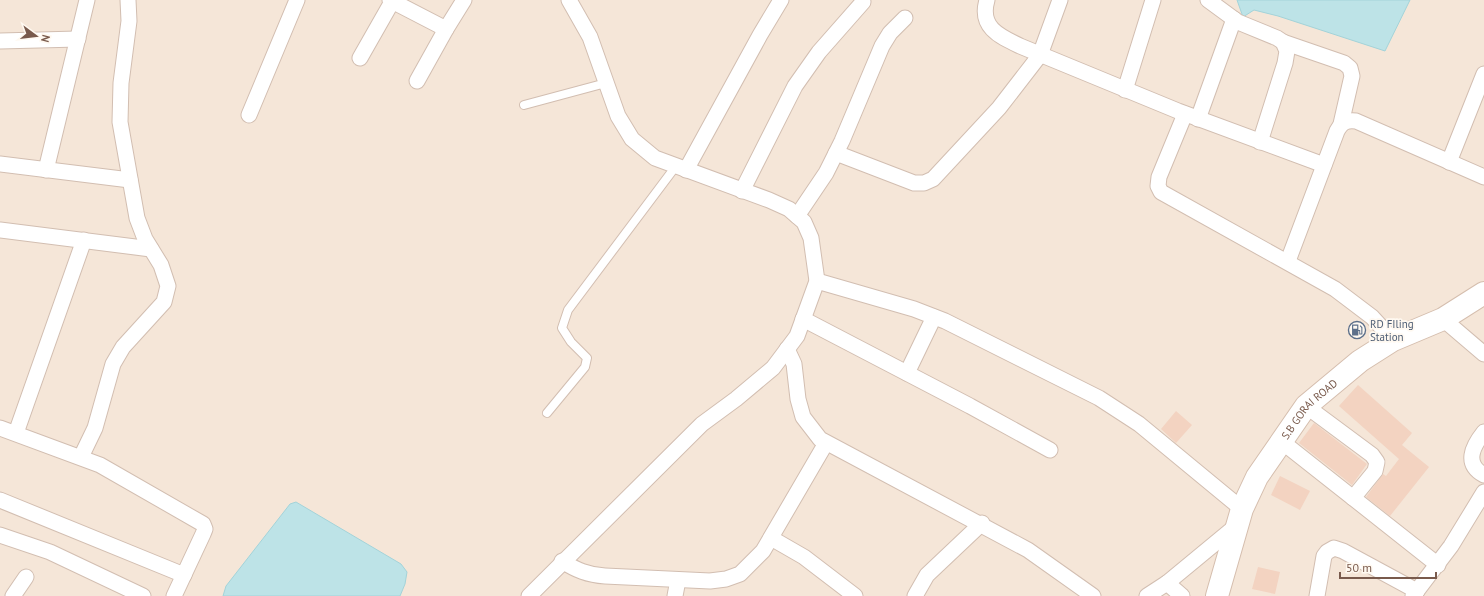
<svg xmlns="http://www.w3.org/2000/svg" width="1484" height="596" font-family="'PT Sans',sans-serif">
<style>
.residential{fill:#f5e6d8}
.water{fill:#bde3e7;stroke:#a3d3d9}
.building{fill:#f3d3c1}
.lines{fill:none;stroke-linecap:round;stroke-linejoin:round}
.lane-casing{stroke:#d2beb1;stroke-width:10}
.street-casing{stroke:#d2beb1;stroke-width:17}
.secondary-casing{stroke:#d5beae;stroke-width:24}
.lane{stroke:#fff;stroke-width:8}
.street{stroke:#fff;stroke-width:15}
.secondary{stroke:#fff;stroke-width:22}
.labels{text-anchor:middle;stroke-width:3.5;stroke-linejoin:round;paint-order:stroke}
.service-label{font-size:11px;fill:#4e5e75;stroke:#fff9f1;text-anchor:start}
.street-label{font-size:11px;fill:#795a4c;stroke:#fff9f1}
</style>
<rect width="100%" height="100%" fill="#fdf5ea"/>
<rect class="residential" x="0" y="0" width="1484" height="596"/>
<g class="water">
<polygon points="1237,0 1410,0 1385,51 1278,16 1254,10 1243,17"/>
<polygon points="296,502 401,564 407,572 405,584 400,596 223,596 226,586 290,504"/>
</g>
<g class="building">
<polygon points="1358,385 1412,433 1402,445 1429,467 1390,516 1366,497 1383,474 1386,476 1399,459 1339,406"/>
<polygon points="1176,411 1192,425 1176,443 1161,429"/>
<polygon points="1314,423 1367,464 1352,485 1299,443"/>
<polygon points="1280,476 1310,491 1300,510 1271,495"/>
<polygon points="1258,567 1280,572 1275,594 1252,589"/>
</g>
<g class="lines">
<g class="lane-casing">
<g id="lane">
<polyline points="524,105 606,83"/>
<polyline points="547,413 585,367 587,358 571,342 562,328 568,310 676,166"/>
</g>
</g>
<g class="street-casing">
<g id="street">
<polyline points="390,0 446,29 464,0"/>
<path d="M987,0C979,27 999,36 1020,46L1178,111L1324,165"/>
<polyline points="1208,0 1238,22 1277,38 1283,42 1287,51 1285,63 1260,142"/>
<polyline points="0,41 78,39"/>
<polyline points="1283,42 1344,63 1350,68 1352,76 1341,124"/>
<polyline points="360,58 393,0"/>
<polyline points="417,81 446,29"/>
<polyline points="1125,90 1153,0"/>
<polyline points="1185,114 1159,177 1158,186 1161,192 1335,289 1372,317 1393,340"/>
<polyline points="249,115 297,0"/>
<polyline points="1198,119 1234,19"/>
<polyline points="836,153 914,183 924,183 933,179 999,108 1040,55 1060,0"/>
<polyline points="1449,162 1484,74"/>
<polyline points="0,164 130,180"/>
<polyline points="46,170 87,0"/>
<polyline points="686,170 760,35 781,0"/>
<polyline points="742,191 795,86 819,52 863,2"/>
<polyline points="797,216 826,173 842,141 882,46 890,33 905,18"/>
<polyline points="0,230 151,249"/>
<path d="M1288,261L1337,131C1342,122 1346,120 1356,121L1484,177"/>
<polyline points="817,281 914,309 945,321 1099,398 1139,424 1242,509"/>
<polyline points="803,319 970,406 1050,450"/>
<polyline points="1443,319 1484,354"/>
<polyline points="787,349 794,364 798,399 803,417 820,439 1028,550 1093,596"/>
<polyline points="907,373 934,317"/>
<polyline points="1306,406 1372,455 1377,462 1375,471 1353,498"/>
<polyline points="0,428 100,465 203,524 205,529 203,534 174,596"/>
<path d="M1484,432C1472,447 1464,464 1484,475"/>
<polyline points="16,433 84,240"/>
<polyline points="1281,441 1438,565"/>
<polyline points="81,457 95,428 113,364 123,347 164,302 168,286 161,265 145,239 137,218 120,122 121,83 129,21 128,0"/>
<polyline points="0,500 184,575"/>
<polyline points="0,535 50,552 143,596"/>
<polyline points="771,538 804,557 855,596"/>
<path d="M562,561C576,570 588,575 605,576L710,581L726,579L740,574L763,551L826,443"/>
<polyline points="1167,583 1182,596"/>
<polyline points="13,596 26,577"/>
<polyline points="529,596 702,424 736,399 773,368 797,336 817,281 811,238 804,222 789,209 769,200 655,158 632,139 618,116 590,37 569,0"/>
<polyline points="675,596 678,580"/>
<polyline points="915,596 927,575 982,523"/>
<polyline points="1147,596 1167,583 1236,526"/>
<polyline points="1317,596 1324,556 1327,552 1334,548 1343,551 1417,591"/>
<polyline points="1413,596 1451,546 1484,492"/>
</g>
</g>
<g class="secondary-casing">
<g id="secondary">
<path id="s1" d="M1217,596L1242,509L1257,477L1306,406L1360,361L1393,340L1443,319L1484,293"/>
</g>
</g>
<use href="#lane" class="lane"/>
<use href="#street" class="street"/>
<use href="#secondary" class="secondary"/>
</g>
<defs>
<g id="fuel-ring" transform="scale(0.9)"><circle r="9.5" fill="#fff9f1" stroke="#5c6f8a" stroke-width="1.5"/><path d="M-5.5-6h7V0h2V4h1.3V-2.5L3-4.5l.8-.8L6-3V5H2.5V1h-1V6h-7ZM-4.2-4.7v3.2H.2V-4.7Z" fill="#5c6f8a"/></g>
</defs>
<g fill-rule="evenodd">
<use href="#fuel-ring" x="1357" y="330"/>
</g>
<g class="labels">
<g class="service-label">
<text x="1370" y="328">RD FIling<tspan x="1370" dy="13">Station</tspan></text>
</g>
<g class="street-label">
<text dy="4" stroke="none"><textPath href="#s1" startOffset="212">S.B GORAI ROAD</textPath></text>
</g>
</g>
<g transform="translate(36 36) rotate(105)" stroke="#fff9f1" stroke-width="3" paint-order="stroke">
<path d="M0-3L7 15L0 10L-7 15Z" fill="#795a4c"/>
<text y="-6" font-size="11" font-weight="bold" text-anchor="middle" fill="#795a4c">N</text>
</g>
<path d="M1340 572v6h96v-6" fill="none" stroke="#795a4c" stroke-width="2"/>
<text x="1346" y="572" font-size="12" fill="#795a4c" stroke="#fff9f1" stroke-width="3" paint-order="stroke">50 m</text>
</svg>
